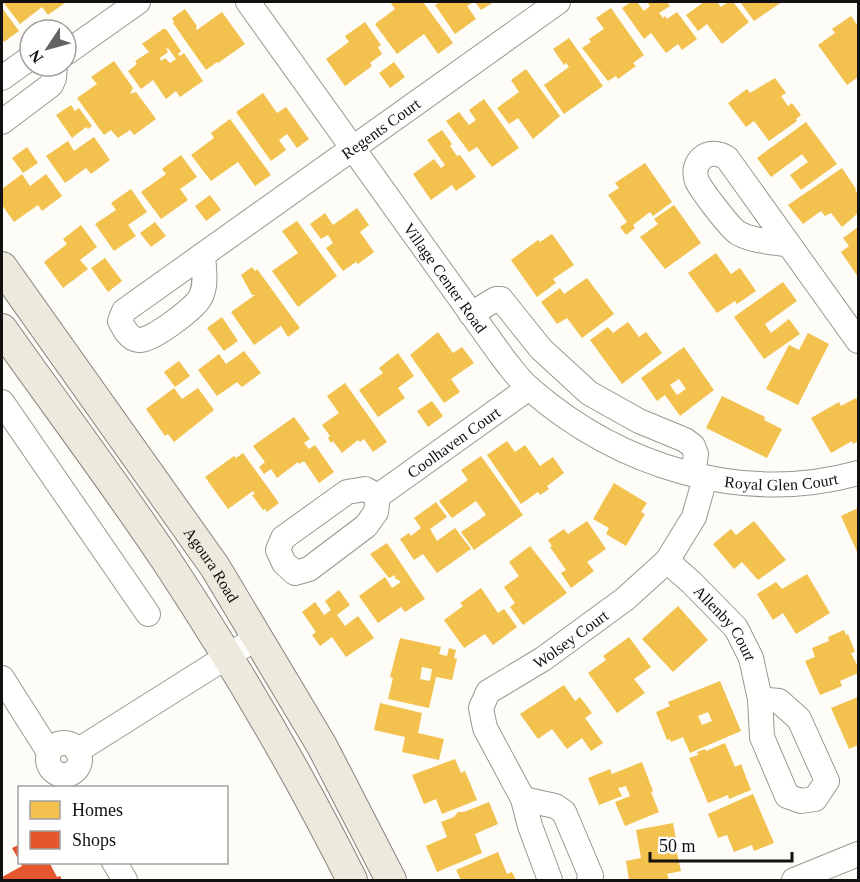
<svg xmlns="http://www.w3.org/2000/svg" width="860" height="882" font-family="Georgia,serif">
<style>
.homes{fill:#f2c14e;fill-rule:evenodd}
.shops{fill:#e4572e}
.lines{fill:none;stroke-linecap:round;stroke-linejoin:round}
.minor-casing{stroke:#979795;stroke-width:26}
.major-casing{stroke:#858482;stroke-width:32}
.minor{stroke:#fffffe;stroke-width:24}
.major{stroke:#ede9dc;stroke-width:30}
.labels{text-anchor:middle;stroke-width:6;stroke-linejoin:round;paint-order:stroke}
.street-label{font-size:16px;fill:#111;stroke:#fff}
</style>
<rect width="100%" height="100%" fill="#fdfcf7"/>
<g class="homes">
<polygon points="3,2 66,2 48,15 42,7 20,24"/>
<polygon points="390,2 423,2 453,43 438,54 424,34 397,54 375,24 395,9"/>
<polygon points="441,2 473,2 467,6 476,19 455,34 435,5"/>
<polygon points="475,2 494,2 481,10"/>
<polygon points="631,2 637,2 644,11 650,6 647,2 667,2 670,6 659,13 663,18 665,16 667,19 677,12 697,39 682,50 678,44 666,53 651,33 644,39 622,8"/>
<polygon points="704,2 717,2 721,7 728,2 733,2 749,22 722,44 707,24 698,31 686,15"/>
<polygon points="740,2 782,2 754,21"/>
<polygon points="2,8 19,31 4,42 2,39"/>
<polygon points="611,8 644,55 633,63 636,66 618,79 616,76 608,81 582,48 591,42 589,39 604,29 596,18"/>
<polygon points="185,9 197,26 196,27 197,30 222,12 245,44 218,63 217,62 206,70 173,23 174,22 172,18"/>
<polygon points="851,16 858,26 858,77 847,85 818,45 835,33 832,29"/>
<polygon points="365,22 381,45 378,47 382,54 370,63 372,66 345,86 326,59 349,42 345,36"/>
<path d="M163,29H166L181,51L178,54L180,56L184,53L203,81L180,97L176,91L166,99L153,80L141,89L128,71L137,64L135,61L149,52L142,44ZM168,48L176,59L170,63L165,58L161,61L160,58L168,52L166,49Z"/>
<polygon points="569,38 603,86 564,114 544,85 569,67 566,63 564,65 553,49"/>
<polygon points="114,61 133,88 130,94 136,92 156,119 134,135 130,130 118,138 111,130 104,135 77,98 97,84 91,77"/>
<polygon points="394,62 405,77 390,88 379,73"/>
<polygon points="526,69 560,116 533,139 518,118 509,124 497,108 519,92 511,80"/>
<polygon points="775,78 786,93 781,96 788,106 792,103 801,115 796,119 797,121 769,141 754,121 746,127 728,103 747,89 750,93"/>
<polygon points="263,93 277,113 286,107 309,139 297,148 287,134 279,140 286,150 271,161 236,112"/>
<polygon points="484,99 519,148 492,167 477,147 469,152 446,121 459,112 469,125 476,120 469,110"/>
<polygon points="71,105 75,111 79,108 92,126 88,129 86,127 72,138 56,115"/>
<polygon points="230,119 271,175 255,186 238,162 211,181 191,155 214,138 211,133"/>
<polygon points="806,122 837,164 801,190 790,175 808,162 802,154 771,177 757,158"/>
<polygon points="442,130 452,144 450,146 457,156 460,155 476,177 456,191 452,185 431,200 413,174 434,159 441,168 445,165 427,140"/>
<polygon points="94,137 110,160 91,174 86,168 65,183 46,156 68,141 74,151"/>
<polygon points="27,147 38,163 23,173 12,158"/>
<polygon points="181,155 197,177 180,189 188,200 161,219 141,192 166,174 162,169"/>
<polygon points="645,163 672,202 653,216 650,212 633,225 635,228 626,235 620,227 627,222 608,195 619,188 615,183"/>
<polygon points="842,168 856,189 855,190 858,194 858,213 842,227 831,213 825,216 821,211 803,224 788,205"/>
<polygon points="22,174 30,186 46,174 62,196 42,211 38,205 14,222 2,205 2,189"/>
<polygon points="131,189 147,212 128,225 136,236 114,251 95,224 116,210 111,203"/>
<polygon points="210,195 221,210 206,221 195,206"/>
<polygon points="674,205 701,243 665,269 640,237 658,224 654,219"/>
<polygon points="357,208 369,225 360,232 374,252 358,264 356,262 343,271 326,248 333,243 328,235 321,239 310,224 325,213 333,225"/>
<polygon points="297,221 337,276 298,307 272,271 298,253 282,231"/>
<polygon points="155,222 166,236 151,247 140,233"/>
<polygon points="81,225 97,247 80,260 88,269 63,288 44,262 67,244 63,239"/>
<polygon points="858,227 858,277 841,252 849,246 843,238"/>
<polygon points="552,234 574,265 553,279 556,283 537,297 511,260 538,240 540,242"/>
<polygon points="716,253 731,274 740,268 756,291 737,304 735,301 717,313 688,273"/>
<polygon points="105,258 122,281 108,292 91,268"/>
<polygon points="252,267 255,271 257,269 300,328 288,337 281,326 254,345 231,312 255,295 252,295 241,275"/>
<polygon points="587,278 614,314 582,338 567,318 557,324 541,302 560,288 564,294"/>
<polygon points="783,282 797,301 765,324 771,333 789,319 800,334 764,359 734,317"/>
<polygon points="222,317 238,341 224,351 207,328"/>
<polygon points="628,322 639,337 646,332 662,353 622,384 590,340 608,327 613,333"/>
<polygon points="438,332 453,353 462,347 474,363 451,379 460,392 444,403 410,355"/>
<polygon points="808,333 829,344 798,405 766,389 789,345 799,350"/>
<path d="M684,347L714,390L680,416L665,395L657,401L641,378ZM679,379L686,389L677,395L670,385Z"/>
<polygon points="244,351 261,373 242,387 237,382 217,396 198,370 219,354 226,364"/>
<polygon points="398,353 414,376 398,388 405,398 378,417 359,390 383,373 379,368"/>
<polygon points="179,361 190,376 175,387 164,372"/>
<polygon points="345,383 387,442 373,452 364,439 360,442 358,440 342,453 333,441 331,443 328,438 330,436 322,425 339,413 327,396"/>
<polygon points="174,388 182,399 198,388 214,410 174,442 168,434 165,436 146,409"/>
<polygon points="722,396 765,417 764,420 782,429 767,458 706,428"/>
<polygon points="856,398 858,402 858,441 853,444 852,441 831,453 811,418 839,402 841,406"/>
<polygon points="432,401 443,416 428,427 417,411"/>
<polygon points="294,417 310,439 304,443 309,449 315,445 334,472 319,483 304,461 299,464 298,462 277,478 271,469 264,474 259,467 265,462 253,446"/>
<polygon points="507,441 515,452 525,445 540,466 553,457 564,473 547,486 549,489 540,495 538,492 521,504 487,455"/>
<polygon points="243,453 279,503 267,512 265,509 263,510 252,495 255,494 253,491 228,509 205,477 234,456 236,458"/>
<polygon points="481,456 523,515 474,550 461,532 486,515 476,501 452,518 439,501 468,480 461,470"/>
<polygon points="614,483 647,503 641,512 645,514 626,546 606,534 609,528 593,519"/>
<polygon points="436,502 447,517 430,529 437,541 455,528 471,549 437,573 423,554 414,560 400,539 409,533 411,536 421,528 414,518"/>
<polygon points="858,508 858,554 841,516"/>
<polygon points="587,521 606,549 587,562 594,571 571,588 561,573 566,570 550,547 552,546 548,540 564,529 568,534"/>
<polygon points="754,521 786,560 758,580 742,562 734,569 713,544 731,529 736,535"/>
<polygon points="387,543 425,599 405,612 401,607 378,623 359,596 385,577 392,588 401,582 395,578 395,575 389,578 370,554"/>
<polygon points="530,546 567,593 523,625 510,607 515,603 504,587 519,576 509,562"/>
<polygon points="807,574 830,613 796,634 783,613 773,620 757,594 776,582 782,589"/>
<polygon points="481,588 498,613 504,609 517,627 493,645 485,634 464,648 444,620 463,606 460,603"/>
<polygon points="339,590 350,605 337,615 345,626 358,616 374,638 346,657 332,637 320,646 312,635 316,632 302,612 315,602 324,615 331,610 325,601"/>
<polygon points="678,606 708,640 673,672 642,639"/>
<polygon points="844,630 846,635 848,634 855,652 851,653 858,667 858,673 840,681 842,686 820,695 805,661 815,657 812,648 829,641 828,637"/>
<polygon points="629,637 651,667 634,679 645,693 617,713 588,673 606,660 603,656"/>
<path d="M400,638L441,647L439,654L447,656L449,648L456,650L454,658L457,659L452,680L436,677L429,708L388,699L393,678L390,677ZM422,667L432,669L430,681L420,679Z"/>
<path d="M720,681L741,731L690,753L683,737L671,742L670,739L667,740L656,712L670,706L668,702ZM708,712L712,721L702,725L698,716Z"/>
<polygon points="564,685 575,701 580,697 592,713 585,718 603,743 591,751 582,738 567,749 552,729 538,739 520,714"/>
<polygon points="858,697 858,745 849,749 831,708"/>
<polygon points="380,703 422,713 418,733 444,739 439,760 402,752 405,737 374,730"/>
<polygon points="725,743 735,767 741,764 751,790 729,799 728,795 708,803 689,758 698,755 697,752 705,749 706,751"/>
<polygon points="455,759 461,773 465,771 477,800 442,814 436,799 424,804 412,775"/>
<polygon points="642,762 653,791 651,792 659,812 625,826 615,802 630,796 626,786 618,788 622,796 599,805 588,778 610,769 612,774"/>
<polygon points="753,794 774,843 754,851 752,845 734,852 727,835 718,838 708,814"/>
<polygon points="489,802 498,824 475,834 482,853 437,872 426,846 447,837 441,822 454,817 458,812 464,812"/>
<polygon points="673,823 677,845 675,845 681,871 667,874 669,880 629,880 626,861 641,858 636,830"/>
<polygon points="498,852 507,874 512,872 516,880 461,880 456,870"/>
</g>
<g class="shops">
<polygon points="20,844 20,862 12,848"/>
<polygon points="20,862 49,862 57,877 60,876 62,880 2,880 2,877 22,866"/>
</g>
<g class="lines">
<g class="minor-casing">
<g id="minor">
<path id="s1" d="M248,2L503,358C512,369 520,381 530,389C620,467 742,505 858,473"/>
<polyline points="66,53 138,2"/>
<polyline points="2,78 30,58"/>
<polyline points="2,122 51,85 54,78 55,66"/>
<path d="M789,245C773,242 752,241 738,233C730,228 701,190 697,181C690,162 708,146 727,158L858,341"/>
<path id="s2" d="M203,256C204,269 207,286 200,298C194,309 150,342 139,340C129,339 124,329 120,321L124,311L558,2"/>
<polyline points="471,314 496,299 501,299 541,349 589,393 639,421 685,440 693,446 696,454 693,474"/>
<polyline points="2,402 148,614"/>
<path id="s3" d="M378,496L365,489L347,492L283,538L278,550L284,563L295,573L309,569L366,526L376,512L378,496L529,388"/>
<path id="s4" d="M667,561L692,583L736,628L751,658L760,699L762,737L787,796L801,801L815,799L827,781L799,719L779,701L760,699"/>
<polyline points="2,678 49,752"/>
<circle cx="64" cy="759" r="16"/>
<polyline points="77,751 258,637"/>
<polyline points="523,799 555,806 564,812 591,876 589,880"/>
<polyline points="114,862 125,880"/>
<path id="s5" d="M550,880L530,826L523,799L485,728L481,708L488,692L543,659L625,599L667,561L694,517L705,478"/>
<polyline points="794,880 858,854"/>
</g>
</g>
<g class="major-casing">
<g id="major">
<path id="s6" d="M2,267L215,567L322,746L391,880"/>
<path d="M2,329C58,408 117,486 170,566C237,668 298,772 352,880"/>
</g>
</g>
<use href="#minor" class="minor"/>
<use href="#major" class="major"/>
</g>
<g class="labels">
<g class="street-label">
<text dy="6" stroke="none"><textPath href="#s2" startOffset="472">Regents Court</textPath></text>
<text dy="6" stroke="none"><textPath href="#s1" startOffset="339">Village Center Road</textPath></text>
<text dy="6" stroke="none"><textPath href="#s3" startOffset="366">Coolhaven Court</textPath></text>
<text dy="6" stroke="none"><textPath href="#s1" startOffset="754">Royal Glen Court</textPath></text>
<text dy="6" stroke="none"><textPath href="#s6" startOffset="364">Agoura Road</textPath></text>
<text dy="6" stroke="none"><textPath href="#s4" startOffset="86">Allenby Court</textPath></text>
<text dy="6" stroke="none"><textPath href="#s5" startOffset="302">Wolsey Court</textPath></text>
</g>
</g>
<rect width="860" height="882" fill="none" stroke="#111111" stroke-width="6"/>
<rect x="18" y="786" width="210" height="78" fill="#ffffff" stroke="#a0a0a0" stroke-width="1.5"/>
<rect x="30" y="801" width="30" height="18" fill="#f2c14e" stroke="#a0a0a0" stroke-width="1.5"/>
<text x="72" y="816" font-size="18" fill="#111111">Homes</text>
<rect x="30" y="831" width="30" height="18" fill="#e4572e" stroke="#a0a0a0" stroke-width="1.5"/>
<text x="72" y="846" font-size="18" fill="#111111">Shops</text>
<g transform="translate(48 48) rotate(234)"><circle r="28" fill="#ffffff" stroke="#a0a0a0" stroke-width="1.5"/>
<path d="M0-4.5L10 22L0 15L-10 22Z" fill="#646362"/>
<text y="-9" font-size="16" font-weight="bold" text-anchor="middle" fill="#111111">N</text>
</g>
<path d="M650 852v9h142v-9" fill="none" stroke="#111111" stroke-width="3"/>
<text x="659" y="852" font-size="18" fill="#111111" stroke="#ffffff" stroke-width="4.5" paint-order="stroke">50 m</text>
</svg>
